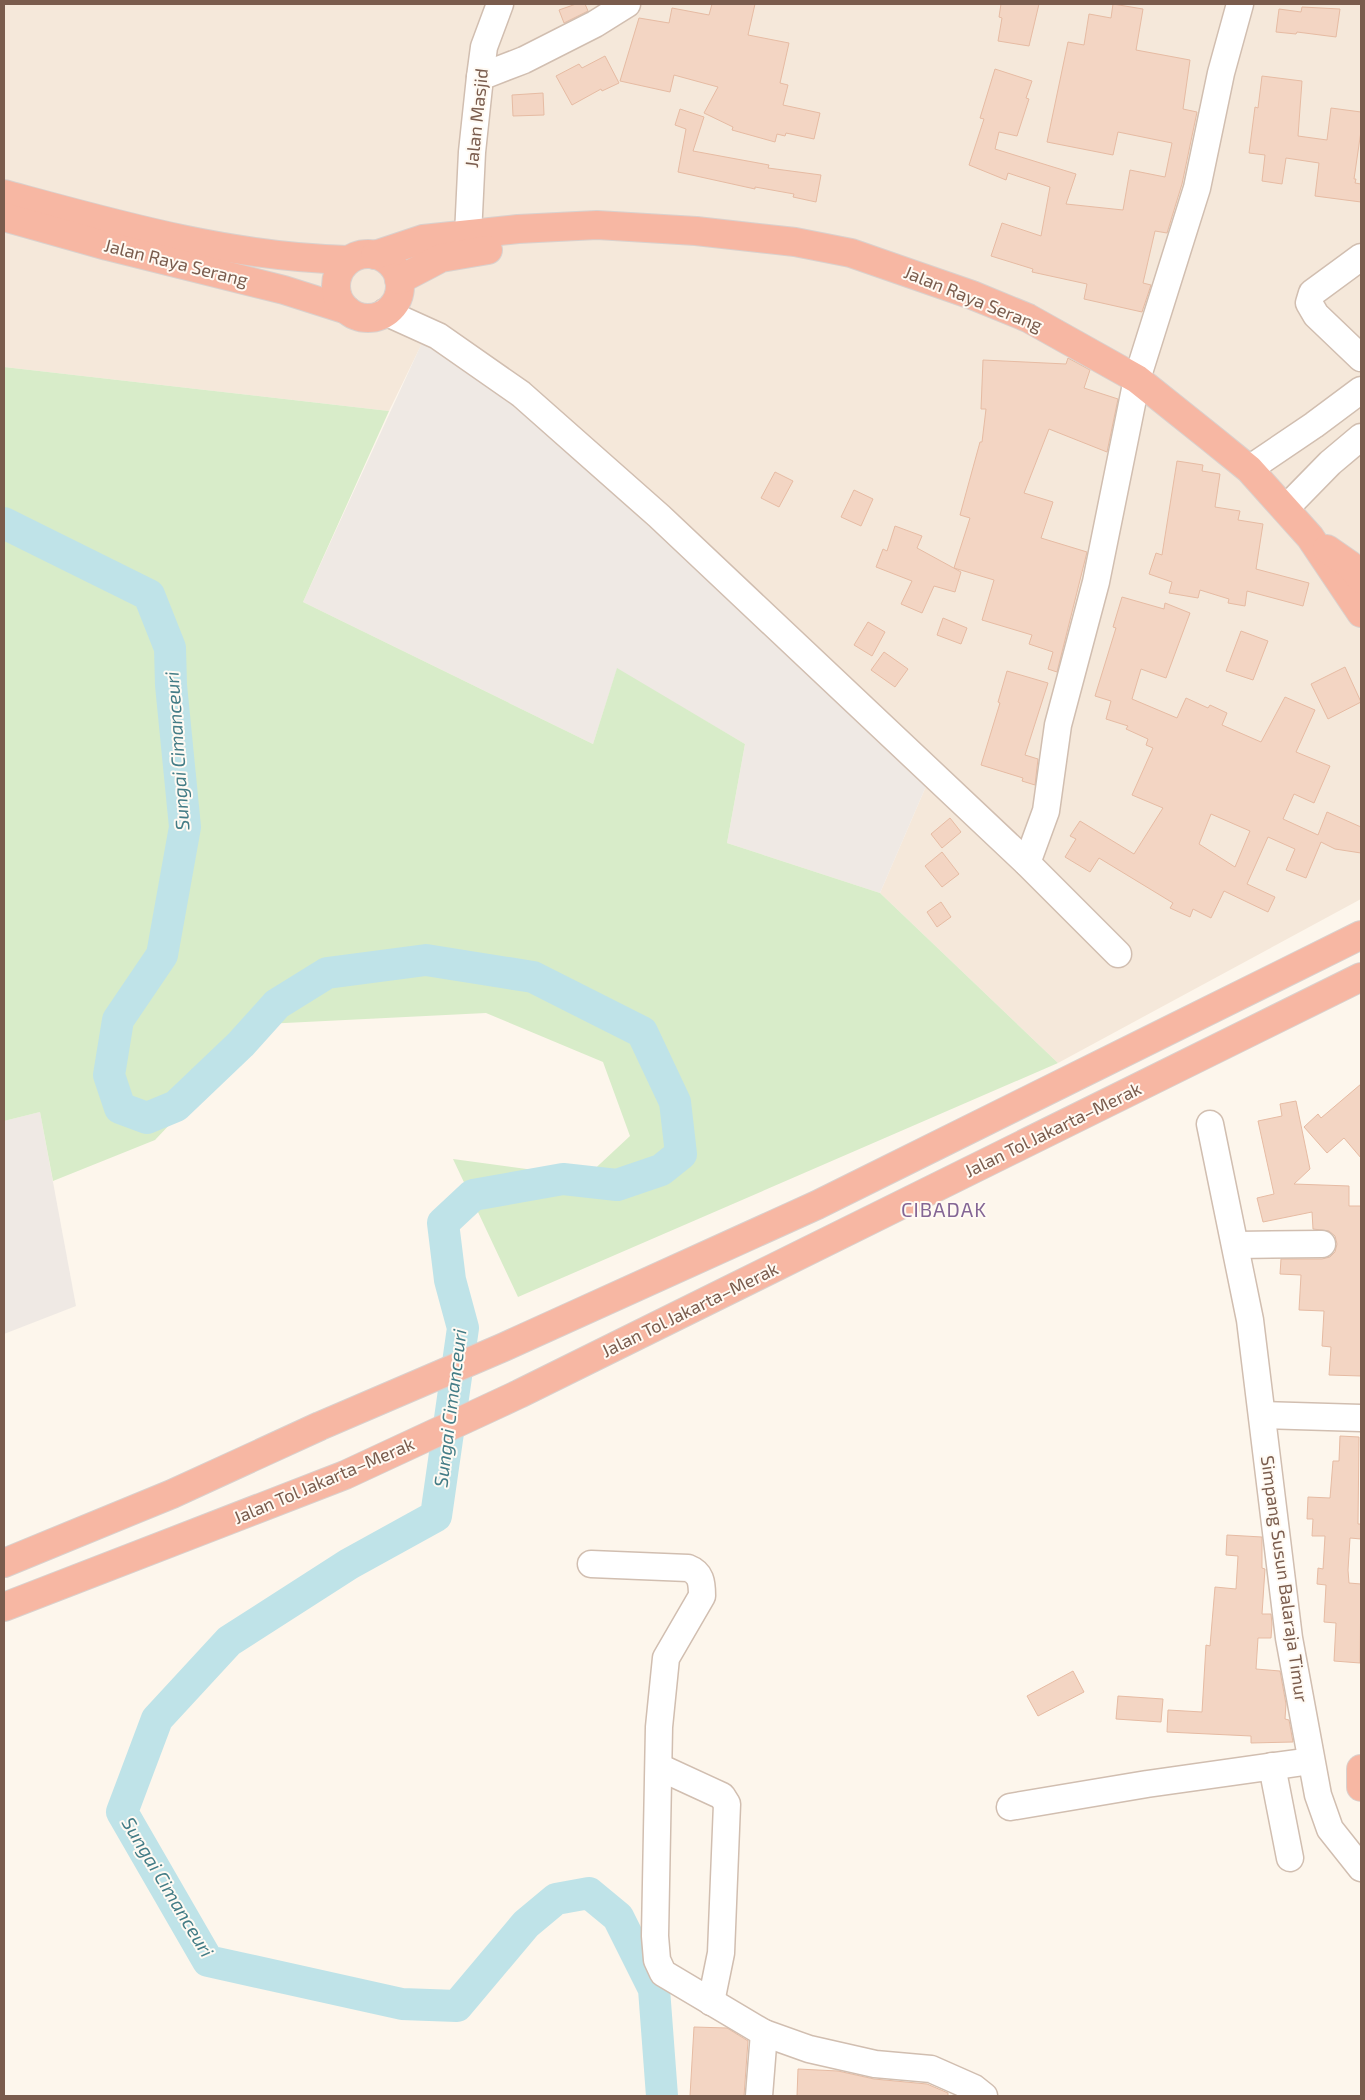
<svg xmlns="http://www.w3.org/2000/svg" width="1365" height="2100" font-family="'Exo 2',sans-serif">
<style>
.residential{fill:#f5e8da}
.industrial{fill:#efe9e4}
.green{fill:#d8ecc9}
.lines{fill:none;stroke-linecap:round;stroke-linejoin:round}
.river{stroke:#bfe3e8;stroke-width:32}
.building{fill:#f3d5c3;stroke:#e6bba3;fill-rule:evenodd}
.minor-casing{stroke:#d1beb0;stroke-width:29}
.highway-casing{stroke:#dad1cd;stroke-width:30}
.minor{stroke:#fff;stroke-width:26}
.highway{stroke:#f7b7a3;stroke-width:28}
.labels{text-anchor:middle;stroke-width:4;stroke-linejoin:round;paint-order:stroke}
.street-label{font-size:18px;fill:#7a5c4d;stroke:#fffaf3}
.water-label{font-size:19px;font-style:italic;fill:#437c86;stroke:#fffaf3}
.quarter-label{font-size:20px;letter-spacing:1px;fill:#846695;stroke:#fffaf3}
</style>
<rect width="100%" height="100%" fill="#fdf6ec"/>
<polygon class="residential" points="4,4 1361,4 1361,899 1058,1063 880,893 933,770 426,335 389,411 4,367"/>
<g class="industrial">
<polygon points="426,334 587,455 933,770 880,893 727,843 745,744 617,669 593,744 303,602"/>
<polygon points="40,1112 76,1306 4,1334 4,1121"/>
</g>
<polygon class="green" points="4,367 389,411 303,602 593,744 617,668 745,744 727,843 880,893 1058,1063 518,1297 453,1159 586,1177 630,1136 603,1062 486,1013 265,1024 155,1140 53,1181 40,1112 4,1121"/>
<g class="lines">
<polyline class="river" points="4,523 149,595 170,648 171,685 185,827 162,955 118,1020 109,1075 120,1108 147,1118 176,1106 241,1044 277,1004 327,973 426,960 533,977 642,1032 675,1102 681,1154 661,1170 617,1185 563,1179 473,1195 443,1223 450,1280 463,1328 436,1516 349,1564 229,1641 157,1719 122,1812 208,1961 402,2004 457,2006 526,1924 556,1899 589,1893 618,1917 654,1989 662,2096"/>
</g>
<g class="building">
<polygon points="576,4 585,4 588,11 564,23 559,10"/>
<polygon points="712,4 755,4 748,35 789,43 780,83 788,85 783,105 820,113 814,139 786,133 785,136 777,134 775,142 732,130 733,127 704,113 718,87 674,75 670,92 620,81 639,18 669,23 672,8 709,15"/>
<polygon points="1001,4 1039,4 1029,46 998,41 1002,18 999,17"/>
<polygon points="1113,4 1143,9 1136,50 1190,60 1183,109 1197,112 1182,184 1167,233 1155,231 1143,283 1151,285 1142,312 1084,299 1087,284 1032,272 1033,269 991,256 1002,223 1041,236 1050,187 1008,173 1006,180 969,165 984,119 980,118 995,69 1032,81 1026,98 1029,99 1017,136 999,132 995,149 1076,174 1066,204 1123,210 1130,170 1165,177 1172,143 1118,132 1113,155 1047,142 1068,42 1084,45 1089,14 1111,18"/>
<polygon points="1302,7 1340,9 1336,37 1297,32 1296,34 1276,32 1279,9 1301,12"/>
<polygon points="605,56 619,83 602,91 601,89 572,105 556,76 579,64 582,68"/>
<polygon points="1262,76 1302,81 1298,136 1327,140 1331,108 1361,112 1361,131 1354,179 1356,179 1355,183 1361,184 1361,202 1315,196 1319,163 1286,158 1282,184 1262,181 1265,155 1249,153 1255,107 1258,108"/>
<polygon points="543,93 544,115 513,116 512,95"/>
<polygon points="680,109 704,117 693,151 769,165 768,168 821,175 816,202 793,197 794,194 755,187 755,189 678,172 686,129 675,125"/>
<polygon points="1068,358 1090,370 1084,388 1118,399 1107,452 1049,429 1024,493 1053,502 1041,538 1087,552 1057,672 1048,669 1053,652 1029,644 1032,635 982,620 994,580 954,568 970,518 960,515 980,442 982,442 986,409 981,409 983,360 1066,364"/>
<polygon points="1177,461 1203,465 1202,471 1220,474 1215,507 1240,511 1238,520 1263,524 1256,569 1309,583 1303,606 1247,591 1245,606 1228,603 1229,599 1200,590 1198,598 1169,593 1172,582 1149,574 1156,553 1162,555"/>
<polygon points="775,472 793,481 779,507 761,498"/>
<polygon points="854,490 873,499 861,526 841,517"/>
<polygon points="895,526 922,536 917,548 961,572 955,592 934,586 922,613 901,604 912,581 876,567 883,549 887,551"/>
<path d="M1122,597L1164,609L1165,603L1190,613L1166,678L1141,669L1132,699L1177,718L1186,698L1208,708L1210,705L1227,713L1222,725L1261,742L1285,697L1315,710L1296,752L1330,766L1314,803L1294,794L1283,819L1318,835L1327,812L1361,827V853L1335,849L1321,842L1306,878L1286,870L1295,849L1268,837L1247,884L1275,897L1268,912L1224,891L1211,918L1193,909L1190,917L1170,908L1173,903L1099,858L1090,872L1065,857L1076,839L1070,836L1080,821L1134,854L1163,808L1132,795L1153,748L1146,745L1148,739L1126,729L1128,726L1106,719L1111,701L1095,696L1116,628L1113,627ZM1211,814L1250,831L1235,867L1199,844Z"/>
<polygon points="943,618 967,628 961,644 937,635"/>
<polygon points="868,622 885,632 872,656 854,645"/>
<polygon points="1241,631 1268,641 1253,680 1226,671"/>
<polygon points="884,652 908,669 895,687 871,670"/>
<polygon points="1345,667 1361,702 1328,719 1311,684"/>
<polygon points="1007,671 1048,683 1025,755 1038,759 1035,785 1022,781 1023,778 981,765 1000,703 998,702"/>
<polygon points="950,818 961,832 942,848 931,834"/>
<polygon points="942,852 959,874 942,887 925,866"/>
<polygon points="941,902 951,917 937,927 927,912"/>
<polygon points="1361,1084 1361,1158 1344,1138 1327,1153 1304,1127 1318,1114 1321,1118"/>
<polygon points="1296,1101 1310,1169 1294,1184 1349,1186 1349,1206 1361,1206 1361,1376 1329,1375 1331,1347 1322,1346 1324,1311 1299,1310 1301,1275 1280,1274 1281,1259 1322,1259 1330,1257 1335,1252 1337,1244 1335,1236 1329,1231 1313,1229 1312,1212 1263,1222 1257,1198 1274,1194 1258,1121 1282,1116 1280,1104"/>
<polygon points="1340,1436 1359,1437 1358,1524 1361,1524 1361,1539 1350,1538 1348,1570 1349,1583 1361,1584 1360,1663 1334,1661 1336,1623 1324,1622 1326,1585 1317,1584 1318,1568 1323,1569 1325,1536 1312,1536 1313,1519 1307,1519 1308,1497 1330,1498 1333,1461 1339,1461"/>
<polygon points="1227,1535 1262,1537 1262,1568 1265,1569 1262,1614 1271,1614 1272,1624 1271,1638 1258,1638 1256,1669 1280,1671 1286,1704 1285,1719 1289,1720 1293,1742 1251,1743 1251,1736 1167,1732 1168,1710 1202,1712 1206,1645 1210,1646 1215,1587 1236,1589 1238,1556 1226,1555"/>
<polygon points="1073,1671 1084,1692 1038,1716 1027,1696"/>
<polygon points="1118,1696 1163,1699 1161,1722 1116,1719"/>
<polygon points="694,2027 727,2028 748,2041 744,2096 690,2096"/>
<polygon points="798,2069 838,2071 874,2079 927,2084 948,2093 948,2096 797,2096"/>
</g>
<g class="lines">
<g class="minor-casing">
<g id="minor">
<polyline points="480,77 524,60 595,24 627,4"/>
<polyline points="468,235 472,152 480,77 484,47 500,4"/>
<polyline points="1361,257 1312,293 1309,303 1316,315 1361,358"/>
<polyline points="385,312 438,336 521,394 659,516 1027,863 1118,954"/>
<polyline points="1249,469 1314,425 1361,390"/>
<polyline points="1285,509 1330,463 1361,437"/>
<polyline points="1027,863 1046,811 1058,725 1096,582 1137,379 1197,188 1221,73 1240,4"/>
<polyline points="1210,1124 1250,1320 1289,1638 1318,1795 1330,1829 1361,1868"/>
<polyline points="1237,1245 1322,1244"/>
<polyline points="1263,1415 1361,1418"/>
<path d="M591,1564L688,1568C701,1573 702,1582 702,1596L666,1658L659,1727L655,1936L657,1960L663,1973L764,2033L809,2049L875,2064L931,2069L974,2088L984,2096"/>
<polyline points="1272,1766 1290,1858"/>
<polyline points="659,1767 722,1796 727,1804 721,1953 711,2002"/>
<polyline points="1010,1807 1147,1784 1311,1761"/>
<polyline points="759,2096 764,2033"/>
</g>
</g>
<g class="highway-casing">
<g id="highway">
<path d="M4,194C118,225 229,257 348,260"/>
<polyline points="4,217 107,246 284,290 347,310"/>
<circle cx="368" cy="286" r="32"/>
<polyline points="375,255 423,239 518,229 597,225 696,231 795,242 851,253 972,295 1028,318 1137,379 1212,439 1249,469 1310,537 1361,613"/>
<polyline points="399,280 441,258 488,250"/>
<polyline points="1327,549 1350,565 1361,579"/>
<polyline points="4,1563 172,1494 320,1426 504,1347 817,1205 1361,935"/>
<polyline points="4,1607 345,1475 519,1394 1361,977"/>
<polyline points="1361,1769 1361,1787"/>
</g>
</g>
<use href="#minor" class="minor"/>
<use href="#highway" class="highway"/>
</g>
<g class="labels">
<g class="street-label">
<text transform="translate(477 118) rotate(-84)" y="6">Jalan Masjid</text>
<text transform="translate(176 263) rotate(14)" y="6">Jalan Raya Serang</text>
<text transform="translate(973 299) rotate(22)" y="6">Jalan Raya Serang</text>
<text transform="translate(1053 1130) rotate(-26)" y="6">Jalan Tol Jakarta–Merak</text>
<text transform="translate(690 1310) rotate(-26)" y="6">Jalan Tol Jakarta–Merak</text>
<text transform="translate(324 1481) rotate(-23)" y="6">Jalan Tol Jakarta–Merak</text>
<text transform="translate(1284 1579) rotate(82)" y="6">Simpang Susun Balaraja Timur</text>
</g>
<g class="water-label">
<text transform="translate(177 751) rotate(-94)" y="7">Sungai Cimanceuri</text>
<text transform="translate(450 1408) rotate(-83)" y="7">Sungai Cimanceuri</text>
<text transform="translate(168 1887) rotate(59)" y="7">Sungai Cimanceuri</text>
</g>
<g class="quarter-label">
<text x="944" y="1217">CIBADAK</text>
</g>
</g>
<rect width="1365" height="2100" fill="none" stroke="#7a5c4d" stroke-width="10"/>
</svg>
